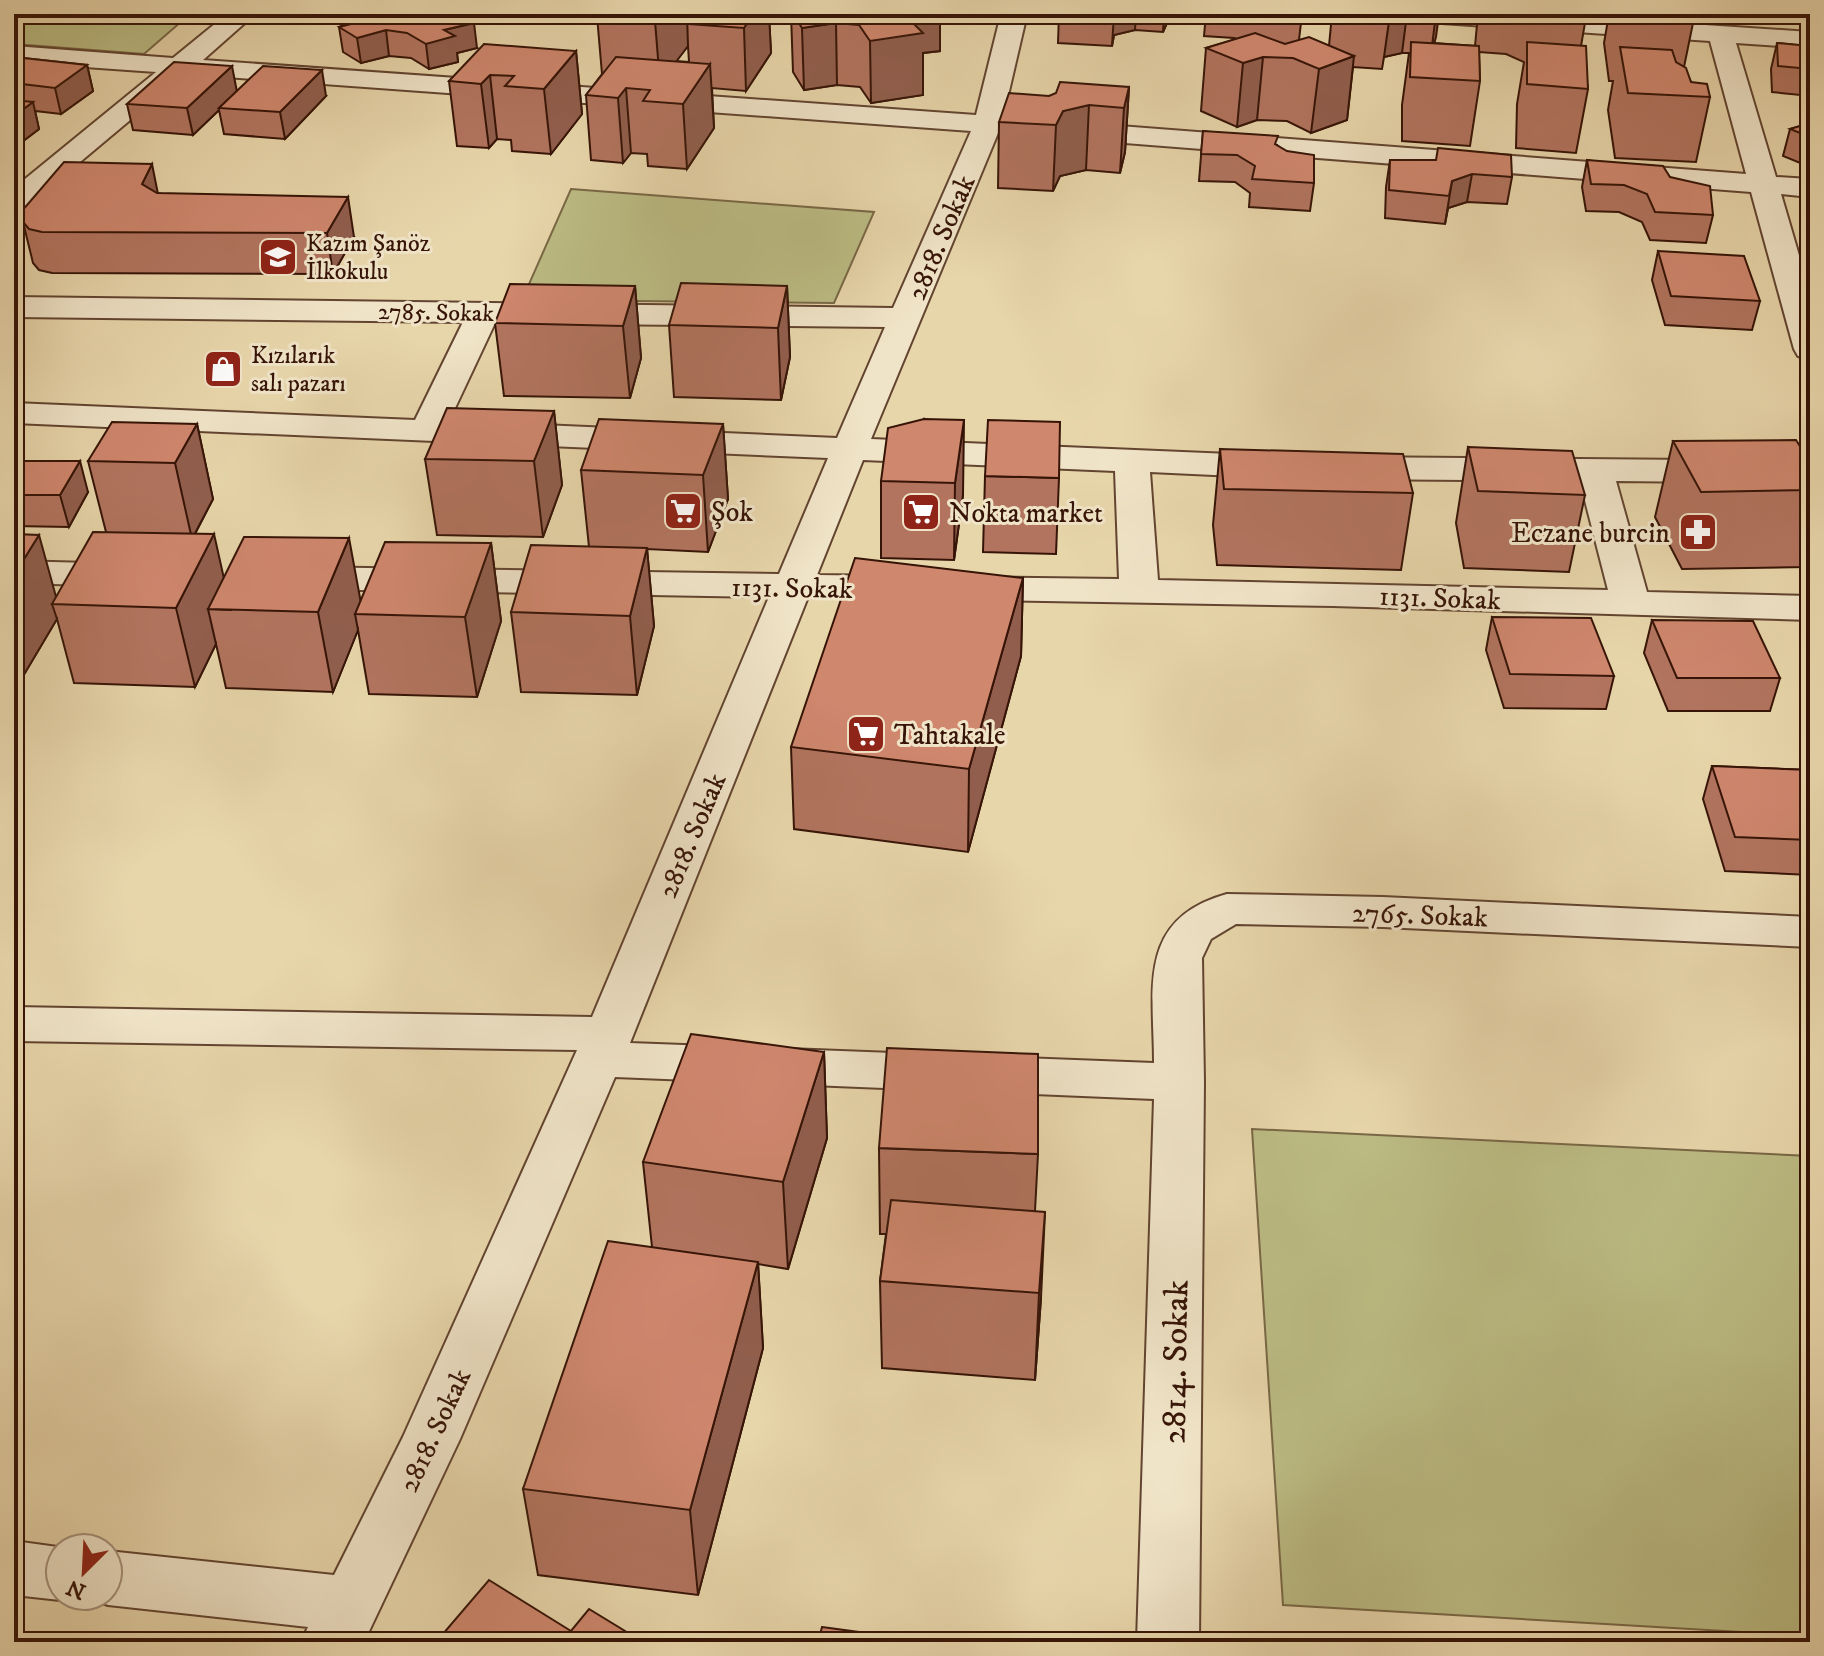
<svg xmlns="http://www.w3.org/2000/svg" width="1824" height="1656" font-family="'IM FELL DW Pica',serif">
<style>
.green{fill:#bcbc84;stroke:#796846;stroke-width:2}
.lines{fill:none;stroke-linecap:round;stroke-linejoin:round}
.minor-casing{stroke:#624430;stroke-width:4}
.minor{fill:#f0e4c8;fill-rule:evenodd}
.wall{fill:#b2745f;stroke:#361407;stroke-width:2;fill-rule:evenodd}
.shaded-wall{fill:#915e4d;stroke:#361407;stroke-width:2}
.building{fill:#cf876e;stroke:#361407;stroke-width:2}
.labels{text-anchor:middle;stroke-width:6;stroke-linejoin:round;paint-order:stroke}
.far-poi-label{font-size:24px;fill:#361407;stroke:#f0e4c8;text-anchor:start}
.far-street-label{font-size:24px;fill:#361407;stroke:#f0e4c8}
.street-label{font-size:28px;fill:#361407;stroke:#f0e4c8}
.poi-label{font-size:28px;fill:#361407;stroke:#f0e4c8;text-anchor:start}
.near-street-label{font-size:34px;fill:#361407;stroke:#f0e4c8}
</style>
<rect width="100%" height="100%" fill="#e8d6ab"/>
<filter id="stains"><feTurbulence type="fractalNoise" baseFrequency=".0025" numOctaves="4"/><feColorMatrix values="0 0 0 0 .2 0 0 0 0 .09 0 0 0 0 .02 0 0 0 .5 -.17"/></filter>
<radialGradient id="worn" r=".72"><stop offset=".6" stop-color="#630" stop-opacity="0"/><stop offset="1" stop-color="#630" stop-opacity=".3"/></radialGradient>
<g class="green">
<polygon points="14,14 190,14 144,54 14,44"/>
<polygon points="571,189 874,212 834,303 522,300"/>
<polygon points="1252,1129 1810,1156 1810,1636 1283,1605"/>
</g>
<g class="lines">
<g class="minor-casing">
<g id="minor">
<path d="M227,14H255L203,60L976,115L1001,14H1027L1003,117L1746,174L1710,41L1427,22L1418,19L1414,14H1539L1810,32V48L1736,43L1776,177L1810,179V197L1781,194L1810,293V359L1798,356L1794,349L1751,192L998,133L871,439L1278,456L1291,459L1296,467L1291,475L1278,478L1150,472L1158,580L1608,590L1580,481L1347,479L1334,476L1329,468L1334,460L1347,457L1810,461V483L1616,481L1647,592L1810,596V620L1333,606L808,597L630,1043L1154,1063C1154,989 1136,919 1227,894L1383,897L1810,917V947L1383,927L1236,924L1211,939L1202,958L1204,1082L1199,1642H1137L1154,1099L615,1077L460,1439L364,1642H301L308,1627L108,1605L86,1597L108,1596V1551L334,1575L403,1437L577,1050L14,1041V1007L592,1017L769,597L297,589L283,586L278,578L283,570L297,567L779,574L828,458L14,423V403L415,420L463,322L14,317V297L893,308L971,131L185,74L24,209L14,212V188L156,72L14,62V46L173,58ZM495,323L885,327L837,438L449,421ZM863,460L1115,471L1119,579L817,575Z"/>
<polygon points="14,561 128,564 141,567 147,575 141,583 128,586 14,583"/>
<polygon points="14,1541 65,1548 60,1548 60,1596 71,1596 60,1600 14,1595"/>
</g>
</g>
<use href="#minor" class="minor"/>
</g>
<g class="wall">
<polygon points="347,14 411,16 477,48 457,53 458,62 429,69 411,58 389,56 361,63 343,52 339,27 348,24"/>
<path d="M599,14H687L688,23L694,14H788L786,16L769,15L771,53L746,91L712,88L714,128L687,169L648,166L647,154L631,153L623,163L591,160L586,95L602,74L597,16ZM688,46L689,62L676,61Z"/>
<polygon points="791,14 940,14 940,51 923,53 923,95 871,103 860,87 837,85 804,90 793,72"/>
<polygon points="1059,14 1171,14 1163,32 1135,30 1114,35 1112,46 1058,43"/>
<polygon points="1206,14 1302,14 1299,40 1329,46 1332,14 1439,14 1434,43 1475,46 1478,14 1585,14 1586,17 1581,46 1588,89 1576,153 1516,148 1517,104 1524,62 1506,54 1479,52 1480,81 1470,146 1402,141 1402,105 1409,53 1402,53 1384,57 1382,69 1353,67 1347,120 1311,133 1287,121 1257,120 1237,127 1201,111 1206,48 1237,39 1234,38 1204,36"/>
<polygon points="1609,14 1691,14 1693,23 1684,67 1691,82 1710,97 1696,162 1615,158 1608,110 1613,81 1609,81 1604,43"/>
<polygon points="1694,14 1735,14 1734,17"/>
<polygon points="1773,14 1810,14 1810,22 1774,19"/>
<polygon points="1807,35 1810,35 1810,96 1772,92 1771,69 1777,43 1805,46"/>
<polygon points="576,51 582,114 551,154 512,151 511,140 497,139 489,148 457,146 449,81"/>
<polygon points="14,57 87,65 93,91 61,114 35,111 39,129 14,148"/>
<polygon points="1129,87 1125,152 1120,173 1086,170 1060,176 1053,191 998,188 999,122 1049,96"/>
<polygon points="237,90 326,96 285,139 224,134 219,110 193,135 133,130 127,104"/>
<polygon points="1810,123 1810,167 1783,156 1790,129"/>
<polygon points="1203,131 1277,145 1314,183 1310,211 1249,207 1250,193 1235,182 1199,181"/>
<polygon points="1390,160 1436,160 1512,177 1507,204 1467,202 1448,208 1445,224 1385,218 1386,187"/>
<polygon points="1587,160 1670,177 1713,215 1706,243 1650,240 1642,222 1619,212 1586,211 1582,187"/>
<polygon points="158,193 354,237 333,274 52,273 39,270 33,263 23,222"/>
<polygon points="1658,251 1760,301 1752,330 1665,325 1652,280"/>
<polygon points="635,286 641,358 630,398 504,396 495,323"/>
<polygon points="787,286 790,357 781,400 674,397 669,325"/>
<polygon points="554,411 562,485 543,537 437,535 425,459"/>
<polygon points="924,419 963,495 954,560 881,558 881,481"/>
<polygon points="197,424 213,499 195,534 224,578 360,600 491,543 501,621 477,697 369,694 358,630 333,692 226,688 216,644 195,687 74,683 57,619 16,688 14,688 14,534 56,597 106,532 88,461"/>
<polygon points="723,424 728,499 708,552 647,549 654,626 637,695 521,692 511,612 589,547 581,470"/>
<polygon points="1673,441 1810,462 1810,554 1806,567 1682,569 1655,517"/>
<polygon points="1468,447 1585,495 1569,572 1464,568 1456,523"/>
<polygon points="1220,449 1413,493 1401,570 1217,565 1213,525"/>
<polygon points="14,461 88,492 69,527 14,526"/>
<polygon points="985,476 1059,478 1056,554 983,552"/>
<polygon points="1023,578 1021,656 968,852 794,829 791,747"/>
<polygon points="1492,617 1614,676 1606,709 1504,708 1486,650"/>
<polygon points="1652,620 1780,678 1770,711 1668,711 1644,653"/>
<polygon points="1712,766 1810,770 1810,875 1725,871 1703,799"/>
<polygon points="824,1052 827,1138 788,1269 758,1264 763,1348 698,1595 538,1575 523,1489 652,1247 643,1162"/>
<polygon points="879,1148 1038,1154 1035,1211 1041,1298 1035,1380 882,1368 880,1281 886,1234 880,1234"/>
</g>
<g class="shaded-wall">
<polygon points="661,14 687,14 688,46 660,83 655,21"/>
<polygon points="753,14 769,14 771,53 746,91 744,28"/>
<polygon points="890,14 940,14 940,51 923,53 923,95 871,103 870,41"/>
<polygon points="1114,14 1136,14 1135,30 1114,35 1112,46"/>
<polygon points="1164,14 1171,14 1163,32"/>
<polygon points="1390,14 1407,14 1402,53 1384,57"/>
<polygon points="1436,14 1439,14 1436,37 1431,54"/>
<polygon points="474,23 477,48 457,53 458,62 429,69 426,44 444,30"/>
<polygon points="836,23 837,85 804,90 802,28"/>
<polygon points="386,30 389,56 361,63 357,38"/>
<polygon points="576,51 582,114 551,154 544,89"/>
<polygon points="1354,56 1347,120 1311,133 1319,69"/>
<polygon points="1263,57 1257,120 1237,127 1243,63"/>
<polygon points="710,64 714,128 687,169 683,104"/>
<polygon points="87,65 93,91 61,114 55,88"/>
<polygon points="232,66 237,92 219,108 219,110 193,135 187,108"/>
<polygon points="322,70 326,96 285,139 280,112"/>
<polygon points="490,75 497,139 489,148 481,84"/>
<polygon points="1129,87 1125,152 1120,173 1124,108"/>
<polygon points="626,88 631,153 623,163 618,98"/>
<polygon points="33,102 39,129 14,148 14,116"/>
<polygon points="1089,105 1086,170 1060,176 1053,191 1056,125 1063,111"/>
<polygon points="152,164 160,204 142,184"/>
<polygon points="1472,174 1467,202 1448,208 1445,224 1452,181"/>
<polygon points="348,197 354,237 333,274 327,233"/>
<polygon points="635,286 641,358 630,398 623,326"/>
<polygon points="787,286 790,357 781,400 778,328"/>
<polygon points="554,411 562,485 543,537 534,461"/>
<polygon points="964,420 963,495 954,560 955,483"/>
<polygon points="197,424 213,499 192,539 175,463"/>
<polygon points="723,424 728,499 708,552 703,475"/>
<polygon points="80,461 88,492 69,527 60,495"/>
<polygon points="214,534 231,610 208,609 216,644 195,687 176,608"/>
<polygon points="39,535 58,604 52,604 57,619 16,688 14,681 14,575"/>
<polygon points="349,538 363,614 355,614 358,630 333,692 318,612"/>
<polygon points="491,543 501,621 477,697 465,617"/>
<polygon points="647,548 654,626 637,695 630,616"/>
<polygon points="1023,578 1021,656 968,852 969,769"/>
<polygon points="824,1052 827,1138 788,1269 783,1182"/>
<polygon points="1045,1212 1041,1298 1035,1380 1039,1293"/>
<polygon points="758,1262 763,1348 698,1595 690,1510"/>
</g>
<g class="building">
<polygon points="347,14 407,14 411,16 422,18 437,14 461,14 474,23 444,30 455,36 426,44 407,33 386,30 357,38 339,27 359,22"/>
<polygon points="599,14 661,14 655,21 597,16"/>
<polygon points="694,14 753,14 744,28 687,24"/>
<polygon points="793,14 904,14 923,33 870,41 859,25 836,23 802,28"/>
<polygon points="1559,14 1585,14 1586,17"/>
<polygon points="1620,14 1691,14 1693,23 1621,19"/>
<polygon points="1255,33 1285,44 1309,37 1354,56 1319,69 1293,58 1263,57 1243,63 1206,48"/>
<polygon points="1411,42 1479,46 1480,81 1410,77"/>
<polygon points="1527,42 1586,46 1588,89 1527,84"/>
<polygon points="1777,43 1810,46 1810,69 1778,66"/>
<polygon points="484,44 576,51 544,89 505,86 514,76 490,75 481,84 449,81"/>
<polygon points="1620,47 1672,50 1676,62 1686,68 1691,82 1707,84 1710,97 1628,93"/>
<polygon points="14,57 87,65 55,88 14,83"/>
<polygon points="616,57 710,64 683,104 643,101 650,90 626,88 618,98 586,95"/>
<polygon points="174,62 232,66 187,108 127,104"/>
<polygon points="263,66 322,70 280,112 219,108"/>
<polygon points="1060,82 1129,87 1124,108 1089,105 1063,111 1056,125 999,122 1009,93 1049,96 1056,93"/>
<polygon points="14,100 33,102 14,116"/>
<polygon points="1810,123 1810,137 1790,129"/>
<polygon points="1203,131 1278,136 1275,144 1287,151 1314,155 1314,183 1252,179 1255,166 1237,155 1201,154"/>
<polygon points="1438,148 1511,155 1512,177 1472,174 1452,181 1449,196 1389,190 1390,160 1436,160"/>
<polygon points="1587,160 1663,166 1670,177 1710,186 1713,215 1655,212 1647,194 1624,185 1591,184"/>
<polygon points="64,162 152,164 142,184 157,193 348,197 327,233 42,232 29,229 23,222 21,212"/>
<polygon points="1658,251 1744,256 1760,301 1671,296"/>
<polygon points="681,283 787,286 778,328 669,325"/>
<polygon points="510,284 635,286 623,326 495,323"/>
<polygon points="447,408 554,411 534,461 425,459"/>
<polygon points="599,419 723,424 703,475 581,470"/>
<polygon points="924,419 964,420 955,483 881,481 888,428"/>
<polygon points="988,420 1060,422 1059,478 985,476"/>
<polygon points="112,422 197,424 175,463 88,461"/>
<polygon points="1796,440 1810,462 1810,490 1701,492 1673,441"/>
<polygon points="1468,447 1572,451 1585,495 1478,491"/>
<polygon points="1220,449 1403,454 1413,493 1224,489"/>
<polygon points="14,461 80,461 60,495 14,495"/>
<polygon points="93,532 214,534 176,608 52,604"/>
<polygon points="14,534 39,535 14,575"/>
<polygon points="244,537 349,538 318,612 208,609"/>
<polygon points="385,542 491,543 465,617 355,614"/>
<polygon points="531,545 647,548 630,616 511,612"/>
<polygon points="855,558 1023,578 969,769 791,747"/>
<polygon points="1492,617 1591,618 1614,676 1510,674"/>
<polygon points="1652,620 1753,621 1780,678 1677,678"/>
<polygon points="1712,766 1810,770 1810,840 1735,837"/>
<polygon points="691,1034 824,1052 783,1182 643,1162"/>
<polygon points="887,1048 1038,1054 1038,1154 879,1148"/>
<polygon points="891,1200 1045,1212 1039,1293 880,1281"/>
<polygon points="608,1241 758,1262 690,1510 523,1489"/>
<polygon points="489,1580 571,1631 589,1609 643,1642 436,1642"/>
<polygon points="822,1627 933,1642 818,1642"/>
</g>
<defs>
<g id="school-square" transform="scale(2)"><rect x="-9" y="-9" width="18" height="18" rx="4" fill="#8f2418" stroke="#f0e4c8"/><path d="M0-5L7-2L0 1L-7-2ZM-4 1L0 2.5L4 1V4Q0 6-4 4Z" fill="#fff"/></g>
<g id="shop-square" transform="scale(2)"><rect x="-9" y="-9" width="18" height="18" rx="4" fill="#8f2418" stroke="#f0e4c8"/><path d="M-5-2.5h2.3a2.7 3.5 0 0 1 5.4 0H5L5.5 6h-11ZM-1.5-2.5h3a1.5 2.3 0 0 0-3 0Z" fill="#fff"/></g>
<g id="supermarket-square" transform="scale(2)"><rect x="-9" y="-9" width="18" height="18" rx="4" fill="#8f2418" stroke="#f0e4c8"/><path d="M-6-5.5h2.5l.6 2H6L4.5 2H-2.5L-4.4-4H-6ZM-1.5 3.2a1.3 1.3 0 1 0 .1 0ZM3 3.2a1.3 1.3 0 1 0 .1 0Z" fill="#fff"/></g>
<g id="pharmacy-square" transform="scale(2)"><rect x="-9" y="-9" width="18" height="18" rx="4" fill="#8f2418" stroke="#f0e4c8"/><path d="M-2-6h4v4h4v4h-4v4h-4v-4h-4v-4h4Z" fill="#fff"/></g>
</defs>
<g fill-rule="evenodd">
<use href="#school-square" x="278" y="257"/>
<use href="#shop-square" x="223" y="369"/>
<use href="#supermarket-square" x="683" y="511"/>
<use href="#supermarket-square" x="921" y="512"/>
<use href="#pharmacy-square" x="1698" y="532"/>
<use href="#supermarket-square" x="866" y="734"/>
</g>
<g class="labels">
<g class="far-poi-label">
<text x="306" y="251">Kazım Şanöz<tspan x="306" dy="28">İlkokulu</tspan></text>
<text x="251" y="363">Kızılarık<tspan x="251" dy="28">salı pazarı</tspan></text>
</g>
<g class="far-street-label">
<text transform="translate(436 312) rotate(1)" y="8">2785. Sokak</text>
</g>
<g class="street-label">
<text transform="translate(940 237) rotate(-67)" y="10">2818. Sokak</text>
<text transform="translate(792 587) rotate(1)" y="10">1131. Sokak</text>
<text transform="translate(1440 597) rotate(2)" y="10">1131. Sokak</text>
<text transform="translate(691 835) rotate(-67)" y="10">2818. Sokak</text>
<text transform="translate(1420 914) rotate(2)" y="10">2765. Sokak</text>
<text transform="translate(434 1430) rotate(-65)" y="10">2818. Sokak</text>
</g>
<g class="poi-label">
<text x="711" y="521">Şok</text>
<text x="949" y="522">Nokta market</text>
<text x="1670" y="542" text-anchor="end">Eczane burcin</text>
<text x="894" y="744">Tahtakale</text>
</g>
<g class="near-street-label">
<text transform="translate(1174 1362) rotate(-89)" y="12">2814. Sokak</text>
</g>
</g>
<rect width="1824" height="1656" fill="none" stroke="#e8d6ab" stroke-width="48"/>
<rect x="16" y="16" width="1792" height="1624" fill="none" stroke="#361407" stroke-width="4"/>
<rect x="24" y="24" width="1776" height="1608" fill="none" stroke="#361407" stroke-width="2"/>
<g transform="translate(84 1572) rotate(204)"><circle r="38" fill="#f0e4c8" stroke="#a6917b" stroke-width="2"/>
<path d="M0-6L14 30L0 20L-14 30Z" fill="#8f2418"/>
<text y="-12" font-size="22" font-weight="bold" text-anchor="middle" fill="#361407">N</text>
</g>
<rect width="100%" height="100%" filter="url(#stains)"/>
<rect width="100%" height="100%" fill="url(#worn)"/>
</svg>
